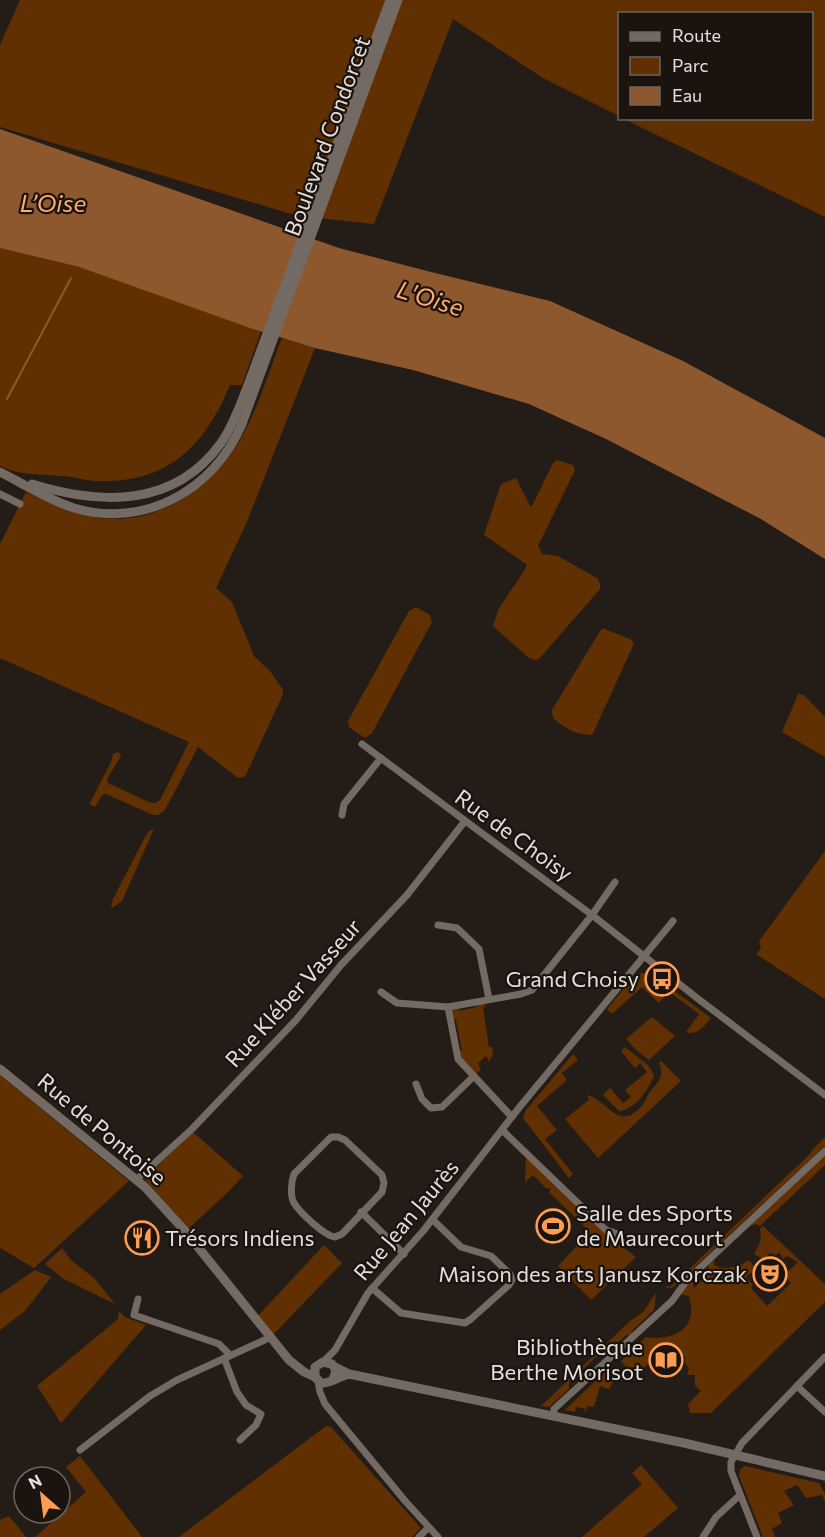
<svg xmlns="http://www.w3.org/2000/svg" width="825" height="1537" font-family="Commissioner,sans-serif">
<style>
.green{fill:#603003}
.water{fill:#8e582e}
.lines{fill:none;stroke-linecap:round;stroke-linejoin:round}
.stream{stroke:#8e582e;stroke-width:2}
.minor{stroke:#736a64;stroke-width:7}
.secondary{stroke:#736a64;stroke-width:9}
.labels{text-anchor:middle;stroke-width:4.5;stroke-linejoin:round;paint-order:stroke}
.street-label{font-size:22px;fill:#e5dfdc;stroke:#1a130e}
.poi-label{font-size:22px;fill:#e5dfdc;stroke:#1a130e;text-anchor:end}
.water-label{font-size:24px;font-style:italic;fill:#fdac71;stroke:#1a130e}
</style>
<rect width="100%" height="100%" fill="#241c17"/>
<g class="green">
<polygon points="20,0 825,0 825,217 624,119 812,118 812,14 620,14 619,116 543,78 453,19 374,224 298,216 0,127 0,45"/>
<path d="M0,248L79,267L261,331L242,385H230C225,395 222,405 216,414C188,463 151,483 95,481C84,480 74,477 63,476C41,474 20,476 0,466Z"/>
<path d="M282,338L315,348L247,522L216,588L232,602L254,656L270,671L283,690V694L245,777L238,778L198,747L165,810L158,815H153L106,794L102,795L95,807L91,805L90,803L111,762L113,754L117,752L120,753L121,756L107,779L108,783L151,803H155L160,800L189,742L0,658V544L26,492C49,503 74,514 99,518C157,526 212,488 240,440C258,409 269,371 282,338Z"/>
<polygon points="557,460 573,465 575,470 538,546 542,554 558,556 597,578 600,584 600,589 539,659 534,660 529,658 493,626 499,608 526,568 526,564 484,535 501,484 516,478 530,506 532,506 553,463"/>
<polygon points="416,607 430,615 432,622 372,733 365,738 349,727 348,721 409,611"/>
<path d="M602,628L630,639L634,643L632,648L594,731L592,735C575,735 565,728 553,718L552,710Z"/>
<polygon points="798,694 804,695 825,717 825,757 782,732"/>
<polygon points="154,829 122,901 112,908 111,907 113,899 145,837 149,831"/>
<polygon points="825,851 825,999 756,954 761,948 759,941"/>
<path d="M649,972L711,1018C704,1026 697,1036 686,1032L699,1014L668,991L659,1003L642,987L613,1013H610L607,1009L636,974Z"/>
<polygon points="478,1001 482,1001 486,1007 483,1007 489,1047 492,1047 493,1055 489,1061 486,1056 478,1063 481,1070 475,1074 463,1061 455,1048 462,1051 456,1020 450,1017 450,1008 461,1004 459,1011 476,1007"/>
<polygon points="652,1017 675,1036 649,1060 636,1050 626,1039"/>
<path d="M625,1047L649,1066L654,1075C650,1088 634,1111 619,1111L604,1096V1093L610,1088L623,1103L631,1097L625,1090L647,1072L640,1063L635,1068L621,1051Z"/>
<polygon points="573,1054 578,1060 562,1073 567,1080 537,1106 557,1130 545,1139 573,1174 569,1178 523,1118 526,1110"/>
<path d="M661,1061L681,1081L598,1158L565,1119L589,1100L587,1095C608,1100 617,1131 640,1108C645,1103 646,1097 650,1092C658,1082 665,1076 659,1063Z"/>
<polygon points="0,1075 129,1181 34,1268 0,1248"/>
<polygon points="193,1132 243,1176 229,1191 188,1229 144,1178"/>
<polygon points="825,1137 825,1146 807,1163 804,1169 800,1169 672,1288 666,1288 666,1286 670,1287 811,1153 811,1151"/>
<polygon points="825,1154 825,1165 760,1226 756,1224 749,1226"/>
<polygon points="526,1156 610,1238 636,1257 591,1300 558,1266 590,1232 549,1192 551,1189 546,1188 533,1175 525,1182"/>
<path d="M763,1226L825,1284V1302L711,1413H690L688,1404L701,1391L695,1386V1375H687L689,1369L685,1363V1356L672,1359L668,1355L666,1357L656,1348L660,1353L635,1376L621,1361L646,1337C662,1340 687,1336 691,1315C692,1309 690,1302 689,1296L678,1294L692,1278L694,1288L709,1273L708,1263L715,1258L714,1265C725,1271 738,1267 749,1260L756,1269L746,1277L753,1285L751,1288L767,1306L791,1283L784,1275L798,1262L787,1256L783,1259L779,1252L776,1255L770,1253L763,1259L754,1254L761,1240L760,1228Z"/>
<polygon points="324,1245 342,1263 271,1337 256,1318"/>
<polygon points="62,1248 70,1259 95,1279 115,1304 64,1279 45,1264"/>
<polygon points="35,1270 51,1277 25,1311 0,1330 0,1294"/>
<polygon points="656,1293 654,1310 634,1329 630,1335 625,1336 609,1351 609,1345 569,1382 569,1389 549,1407 541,1406 630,1321 643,1312"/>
<polygon points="119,1311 125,1317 146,1325 61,1423 37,1386 118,1319"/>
<polygon points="610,1367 612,1368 608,1372 610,1374 608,1376 613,1382 609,1389 600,1386 594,1407 587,1406 586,1414 585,1409 576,1407 575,1412 565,1410"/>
<polygon points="326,1426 331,1427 421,1528 412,1537 179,1537"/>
<polygon points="80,1456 142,1537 35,1537 86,1492 66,1467"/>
<polygon points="641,1465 678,1508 644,1537 582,1537 642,1484 632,1473"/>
<polygon points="745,1466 819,1483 825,1494 825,1501 822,1495 806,1498 797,1485 784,1491 794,1505 778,1513 782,1523 772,1529 775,1537 763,1537 739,1476 740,1469"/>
<polygon points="9,1516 26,1537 0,1537 0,1520"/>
</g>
<polygon class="water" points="0,129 339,248 431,272 550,301 683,361 825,438 825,559 761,519 606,439 529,404 413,370 315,348 253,329 79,267 0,248"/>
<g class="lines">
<polyline class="stream" points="7,399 71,278"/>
<g class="minor">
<polyline points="0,494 20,504"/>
<polyline points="362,744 592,915 697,998 825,1095"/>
<polyline points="342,815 344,804 381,758"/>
<polyline points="438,925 457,928 479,949 489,999"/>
<polyline points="381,992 397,1003 448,1007 521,994 532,990 592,915 615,882"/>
<polyline points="448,1007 458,1059 512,1117"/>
<polyline points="416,1084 422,1099 431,1108 442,1107 474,1076"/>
<polyline points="502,1130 606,1230 618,1234"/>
<path d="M331,1137H338L345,1140L382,1175L384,1183L382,1192L342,1234L335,1237C325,1236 300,1213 294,1203C290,1196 291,1182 294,1174Z"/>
<polyline points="137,1179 192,1129 296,1020 341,965 407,895 465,821"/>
<polyline points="361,1212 404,1254"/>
<polyline points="372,1288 401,1313 465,1323 471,1319 509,1285 512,1280 510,1274 491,1256 461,1247 433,1220"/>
<polyline points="138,1299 134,1315 219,1344 230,1355"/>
<polyline points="224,1358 237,1392 246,1405 261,1414 256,1425 240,1440"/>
<polyline points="323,1362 335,1350 368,1293 424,1230 518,1109 673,921"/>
<polyline points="318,1381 320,1392 325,1404 406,1502 438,1537"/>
<polyline points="797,1386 825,1412"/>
<polyline points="553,1416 554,1409 672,1301 687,1280 825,1151"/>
<polyline points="80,1450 150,1396 177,1380 271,1337"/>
<polyline points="419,1537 428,1528"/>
<polyline points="703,1537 716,1517 740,1495"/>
<polyline points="757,1537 731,1471 731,1462 742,1443 825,1357"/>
</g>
<g class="secondary">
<path d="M0,472C24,484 48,500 74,508C144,529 214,490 242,424L398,0"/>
<path d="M32,484C101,505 174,508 221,443C233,426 240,405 248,385L390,0"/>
<polyline points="0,1069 145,1187 185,1231 289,1360 304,1372 315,1377"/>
<polyline points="335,1367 349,1374 684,1443 825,1476"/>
<path d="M333,1380L336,1370L332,1364L323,1362L315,1367V1377L321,1383C331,1384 339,1376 349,1374"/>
</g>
</g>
<defs>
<g id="bus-ring" transform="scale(1.725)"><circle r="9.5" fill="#1a130e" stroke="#fc9d53" stroke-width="1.5"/><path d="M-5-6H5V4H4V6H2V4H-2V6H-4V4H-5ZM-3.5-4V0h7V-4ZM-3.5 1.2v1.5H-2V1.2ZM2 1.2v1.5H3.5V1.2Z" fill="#fc9d53"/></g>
<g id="stadium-ring" transform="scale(1.725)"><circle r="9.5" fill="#1a130e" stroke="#fc9d53" stroke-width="1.5"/><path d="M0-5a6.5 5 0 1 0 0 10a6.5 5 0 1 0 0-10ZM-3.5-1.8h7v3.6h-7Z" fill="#fc9d53"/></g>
<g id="restaurant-ring" transform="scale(1.725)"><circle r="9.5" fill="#1a130e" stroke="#fc9d53" stroke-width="1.5"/><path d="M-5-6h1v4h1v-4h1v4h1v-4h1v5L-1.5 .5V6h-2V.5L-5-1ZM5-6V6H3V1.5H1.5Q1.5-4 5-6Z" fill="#fc9d53"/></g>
<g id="theatre-ring" transform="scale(1.725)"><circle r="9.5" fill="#1a130e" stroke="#fc9d53" stroke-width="1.5"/><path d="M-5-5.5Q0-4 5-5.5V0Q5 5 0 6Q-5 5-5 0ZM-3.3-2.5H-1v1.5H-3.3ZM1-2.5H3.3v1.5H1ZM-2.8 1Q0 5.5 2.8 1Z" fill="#fc9d53"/></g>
<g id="library-ring" transform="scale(1.725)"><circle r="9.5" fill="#1a130e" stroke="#fc9d53" stroke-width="1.5"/><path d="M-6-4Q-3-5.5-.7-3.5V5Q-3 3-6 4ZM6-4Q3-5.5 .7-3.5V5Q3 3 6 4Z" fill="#fc9d53"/></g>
</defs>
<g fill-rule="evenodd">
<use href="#bus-ring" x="662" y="979"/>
<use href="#stadium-ring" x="553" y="1226"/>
<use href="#restaurant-ring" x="142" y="1238"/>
<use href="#theatre-ring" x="770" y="1274"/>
<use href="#library-ring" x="666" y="1360"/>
</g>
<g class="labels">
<g class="street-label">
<text transform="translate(327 136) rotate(-70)" y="8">Boulevard Condorcet</text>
<text transform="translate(514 835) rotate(36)" y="8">Rue de Choisy</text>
<text transform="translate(293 993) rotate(-48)" y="8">Rue Kléber Vasseur</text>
<text transform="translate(102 1129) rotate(40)" y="8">Rue de Pontoise</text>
<text transform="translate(406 1220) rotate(-50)" y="8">Rue Jean Jaurès</text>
</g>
<g class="poi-label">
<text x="639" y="987">Grand Choisy</text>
<text x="576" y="1221" text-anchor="start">Salle des Sports<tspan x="576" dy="25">de Maurecourt</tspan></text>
<text x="165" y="1246" text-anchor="start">Trésors Indiens</text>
<text x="747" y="1282">Maison des arts Janusz Korczak</text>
<text x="643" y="1355">Bibliothèque<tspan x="643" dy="25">Berthe Morisot</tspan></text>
</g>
<g class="water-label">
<text x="53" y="212">L’Oise</text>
<text transform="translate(430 299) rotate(17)" y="8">L'Oise</text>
</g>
</g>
<rect x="618" y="12" width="195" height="108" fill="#1a130e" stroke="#6b6560" stroke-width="1.5"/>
<rect x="630" y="32" width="30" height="9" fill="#736a64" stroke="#6b6560" stroke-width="1.5"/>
<text x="672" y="42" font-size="18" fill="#e5dfdc">Route</text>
<rect x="630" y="57" width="30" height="18" fill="#603003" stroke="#6b6560" stroke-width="1.5"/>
<text x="672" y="72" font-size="18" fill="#e5dfdc">Parc</text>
<rect x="630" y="87" width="30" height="18" fill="#8e582e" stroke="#6b6560" stroke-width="1.5"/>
<text x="672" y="102" font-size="18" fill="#e5dfdc">Eau</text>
<g transform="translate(42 1495) rotate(332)"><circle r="28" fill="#1a130e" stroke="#6b6560" stroke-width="1.5"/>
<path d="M0-4.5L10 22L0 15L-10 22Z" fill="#fc9d53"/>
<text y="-9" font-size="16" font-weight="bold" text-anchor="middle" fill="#e5dfdc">N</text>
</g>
</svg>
